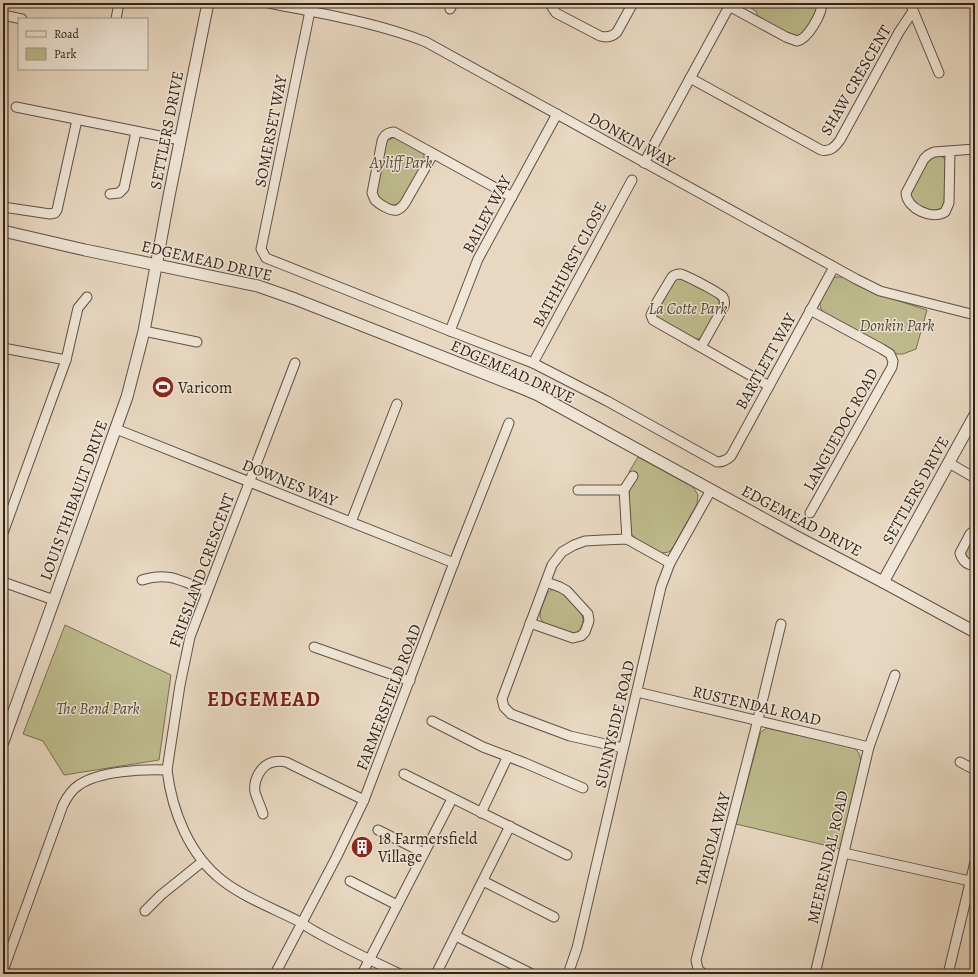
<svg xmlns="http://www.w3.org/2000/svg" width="978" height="977" font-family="Alegreya,serif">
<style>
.green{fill:#bebc8d;stroke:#787054}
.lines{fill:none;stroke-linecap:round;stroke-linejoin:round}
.minor-casing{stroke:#605044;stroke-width:11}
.tertiary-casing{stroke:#605044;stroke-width:13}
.minor{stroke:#f0e6d7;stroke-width:9}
.tertiary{stroke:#f0e6d7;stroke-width:11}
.labels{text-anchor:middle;stroke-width:3;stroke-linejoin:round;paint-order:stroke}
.street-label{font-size:16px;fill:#32231a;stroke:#f0e6d7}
.park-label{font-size:16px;font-style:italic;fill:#554937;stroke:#f0e6d7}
.poi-label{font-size:16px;fill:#32231a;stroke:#f0e6d7;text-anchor:start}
.district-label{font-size:20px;font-weight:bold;letter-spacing:1px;fill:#7a1f14;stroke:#f0e6d7}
</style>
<rect width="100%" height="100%" fill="#e8d8c1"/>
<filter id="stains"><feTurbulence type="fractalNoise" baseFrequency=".005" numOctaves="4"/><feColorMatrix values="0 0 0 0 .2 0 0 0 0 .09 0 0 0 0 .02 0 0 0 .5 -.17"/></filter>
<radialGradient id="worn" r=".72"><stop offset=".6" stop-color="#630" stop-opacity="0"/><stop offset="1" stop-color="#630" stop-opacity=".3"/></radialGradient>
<g class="green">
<polygon points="743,3 819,3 819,5 804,35 798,39 759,19 756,11"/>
<path d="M395,137L422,151L424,155V162L402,201C392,210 379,203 375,191L386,141Z"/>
<polygon points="939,155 944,158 946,161 944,205 941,209 934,212 914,203 910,195 927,159"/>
<path d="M835,277H843L877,294L927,310L916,349L903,354H896L892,350L824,313C814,303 826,289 832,279Z"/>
<path d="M680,278H685L717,297L719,301V307L703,337L698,339H692L661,322C657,317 657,313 659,308L676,279Z"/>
<polygon points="638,457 693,487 698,495 697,504 673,547 669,552 662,553 636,539 631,533 629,495 630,488 637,476 629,472"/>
<polygon points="975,533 975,563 966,559 964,551"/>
<path d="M555,589L559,590C567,599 588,613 582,625C580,630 579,632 574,634C565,631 539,626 540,615C540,610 543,604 545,599C547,593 548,590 555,589Z"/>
<polygon points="65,625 171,675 159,760 64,775 43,741 23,734"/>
<polygon points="767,728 854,748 859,753 861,761 841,849 736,824 760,734 762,731"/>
</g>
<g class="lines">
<g class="minor-casing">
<g id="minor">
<path d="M269,3C322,14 375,22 426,42L856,279L880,291L975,315"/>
<path d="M551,3L552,7L556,13L600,36C607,38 612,37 617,32L633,3"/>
<polyline points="910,3 939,73"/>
<path d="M729,6L786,37L797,41C808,39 822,14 822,3"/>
<polyline points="450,9 453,3"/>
<path d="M310,11L261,249L266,258L450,331L533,363L607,401L717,462C723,462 727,460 731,456L834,267"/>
<polyline points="3,15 22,19"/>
<polyline points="116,19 119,3"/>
<path d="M690,78L821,150C830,152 835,147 840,140L899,32L913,11"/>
<polyline points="16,107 180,140"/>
<path d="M950,151L949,203L945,212C932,220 907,209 906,193L924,159L928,155L934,152L975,149"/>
<path d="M433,154L405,203C403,206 400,209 397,210C391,212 379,204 375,200L372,193L382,141C384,135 387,133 394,132L512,197"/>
<polyline points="644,163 731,3"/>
<polyline points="110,194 119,193 124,188 136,132"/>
<polyline points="3,207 50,214 55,213 57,210 77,120"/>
<polyline points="144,331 197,342"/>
<polyline points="450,331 478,259 557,114"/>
<path d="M701,347L724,306C725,302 725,300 723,297C720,293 686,275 680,274C677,274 674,275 672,277L657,302L651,315L653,320L769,386"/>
<polyline points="3,348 66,360"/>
<path d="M295,363L190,637L180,685L167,770C172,811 189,855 223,881C245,898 275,909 300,922C306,926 312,930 318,933C345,948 372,961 400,974"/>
<polyline points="533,363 632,180"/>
<polyline points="116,429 454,563"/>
<polyline points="949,463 975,478"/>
<polyline points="578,490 624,490"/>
<polyline points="810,513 892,367 893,361 890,354 882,349 810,310"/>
<polyline points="351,522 397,404"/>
<path d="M975,530L970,534L960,553C962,561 968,565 975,566"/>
<polyline points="3,533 66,360 78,308 87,297"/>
<polyline points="627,539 624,490 633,476"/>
<path d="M142,580C169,571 183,582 207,591"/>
<polyline points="3,582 54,600"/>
<polyline points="530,623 573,638 581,636 585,632 589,621 588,614 567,591 560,587 546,582"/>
<polyline points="314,647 410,681"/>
<polyline points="637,692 869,747"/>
<polyline points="432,721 483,747 525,763 583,788"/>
<polyline points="623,748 570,736 511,714 504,707 502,699 552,565 562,552 574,545 585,541 603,540 627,539 670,563"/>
<polyline points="960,762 975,770"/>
<polyline points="404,774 567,855"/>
<polyline points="481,813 508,756"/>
<path d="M263,814C261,807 257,799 255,792C253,780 261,765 273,762C278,761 282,761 286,762L364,800"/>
<polyline points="378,830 424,853"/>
<polyline points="844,853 970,881 975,879"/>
<polyline points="350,881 397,905"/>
<polyline points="483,881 554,917"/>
<polyline points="145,911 161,895 202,862"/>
<polyline points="456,936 532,974"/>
<path d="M3,971L63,805C67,797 71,790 79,785C99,771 143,769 167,770"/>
<polyline points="275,974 336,858 364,800 458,552 509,423"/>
<polyline points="362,974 452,799"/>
<polyline points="436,974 510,826"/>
<polyline points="568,974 577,948 661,587 670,563 711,490"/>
<polyline points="703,974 698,969 696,960 755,731 781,624"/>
<polyline points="815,974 869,747 895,675"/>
<polyline points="948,974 975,862"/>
</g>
</g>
<g class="tertiary-casing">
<g id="tertiary">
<polyline points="3,231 85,250 258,286 295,299 524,389 538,395 797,537 883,582 975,632"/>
<polyline points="883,582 975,415"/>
<polyline points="3,742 127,397 144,331 169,196 208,3"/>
</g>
</g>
<use href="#minor" class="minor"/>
<use href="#tertiary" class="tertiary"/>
</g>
<defs>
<g id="stadium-disc" transform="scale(1.15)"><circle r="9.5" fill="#8f2418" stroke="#f0e6d7"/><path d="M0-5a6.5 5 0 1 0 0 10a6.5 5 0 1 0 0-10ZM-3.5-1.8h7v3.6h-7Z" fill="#fff"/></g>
<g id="building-disc" transform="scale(1.15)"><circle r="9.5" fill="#8f2418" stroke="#f0e6d7"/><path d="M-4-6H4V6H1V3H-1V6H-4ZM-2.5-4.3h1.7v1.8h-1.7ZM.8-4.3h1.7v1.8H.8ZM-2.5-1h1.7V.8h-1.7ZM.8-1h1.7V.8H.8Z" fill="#fff"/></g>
</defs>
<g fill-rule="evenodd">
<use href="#stadium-disc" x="163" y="387"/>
<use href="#building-disc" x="362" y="847"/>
</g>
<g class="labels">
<g class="street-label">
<text transform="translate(855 80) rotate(-60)" y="6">SHAW CRESCENT</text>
<text transform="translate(166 130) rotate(-79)" y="6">SETTLERS DRIVE</text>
<text transform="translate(270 131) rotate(-79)" y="6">SOMERSET WAY</text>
<text transform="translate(632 139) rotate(29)" y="6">DONKIN WAY</text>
<text transform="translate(486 214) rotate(-62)" y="6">BAILEY WAY</text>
<text transform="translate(207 260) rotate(13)" y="6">EDGEMEAD DRIVE</text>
<text transform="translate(569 264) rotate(-62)" y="6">BATHHURST CLOSE</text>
<text transform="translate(765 361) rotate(-61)" y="6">BARTLETT WAY</text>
<text transform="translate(513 371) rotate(24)" y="6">EDGEMEAD DRIVE</text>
<text transform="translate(840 429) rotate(-61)" y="6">LANGUEDOC ROAD</text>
<text transform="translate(290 482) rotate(22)" y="6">DOWNES WAY</text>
<text transform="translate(915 490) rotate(-61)" y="6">SETTLERS DRIVE</text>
<text transform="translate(73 500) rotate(-70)" y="6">LOUIS THIBAULT DRIVE</text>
<text transform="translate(802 520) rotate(28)" y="6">EDGEMEAD DRIVE</text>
<text transform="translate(201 570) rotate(-70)" y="6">FRIESLAND CRESCENT</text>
<text transform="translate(388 697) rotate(-69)" y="6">FARMERSFIELD ROAD</text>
<text transform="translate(757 705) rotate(13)" y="6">RUSTENDAL ROAD</text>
<text transform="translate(614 724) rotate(-77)" y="6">SUNNYSIDE ROAD</text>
<text transform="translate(712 839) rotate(-75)" y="6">TAPIOLA WAY</text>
<text transform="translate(827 857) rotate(-77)" y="6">MEERENDAL ROAD</text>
</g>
<g class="park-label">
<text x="401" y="168">Ayliff Park</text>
<text x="688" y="314">La Cotte Park</text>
<text x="897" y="331">Donkin Park</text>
<text x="98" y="714">The Bend Park</text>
</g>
<g class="poi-label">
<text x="178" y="393">Varicom</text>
<text x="378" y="844">18 Farmersfield<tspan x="378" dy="18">Village</tspan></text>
</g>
<g class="district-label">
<text x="264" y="706">EDGEMEAD</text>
</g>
</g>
<rect width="978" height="977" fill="none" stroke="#e8d8c1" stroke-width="16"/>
<rect x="4" y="4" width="970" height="969" fill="none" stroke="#32231a" stroke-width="2"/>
<rect x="8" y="8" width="962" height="961" fill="none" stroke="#32231a"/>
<rect x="18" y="18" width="130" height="52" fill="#f0e6d7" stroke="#a4988b"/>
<rect x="26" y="31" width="20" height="6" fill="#f0e6d7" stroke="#a4988b"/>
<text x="54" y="38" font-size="12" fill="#32231a">Road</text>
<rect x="26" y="48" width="20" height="12" fill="#bebc8d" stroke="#a4988b"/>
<text x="54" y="58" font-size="12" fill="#32231a">Park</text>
<rect width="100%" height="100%" filter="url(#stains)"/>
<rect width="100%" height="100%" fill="url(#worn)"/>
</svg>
